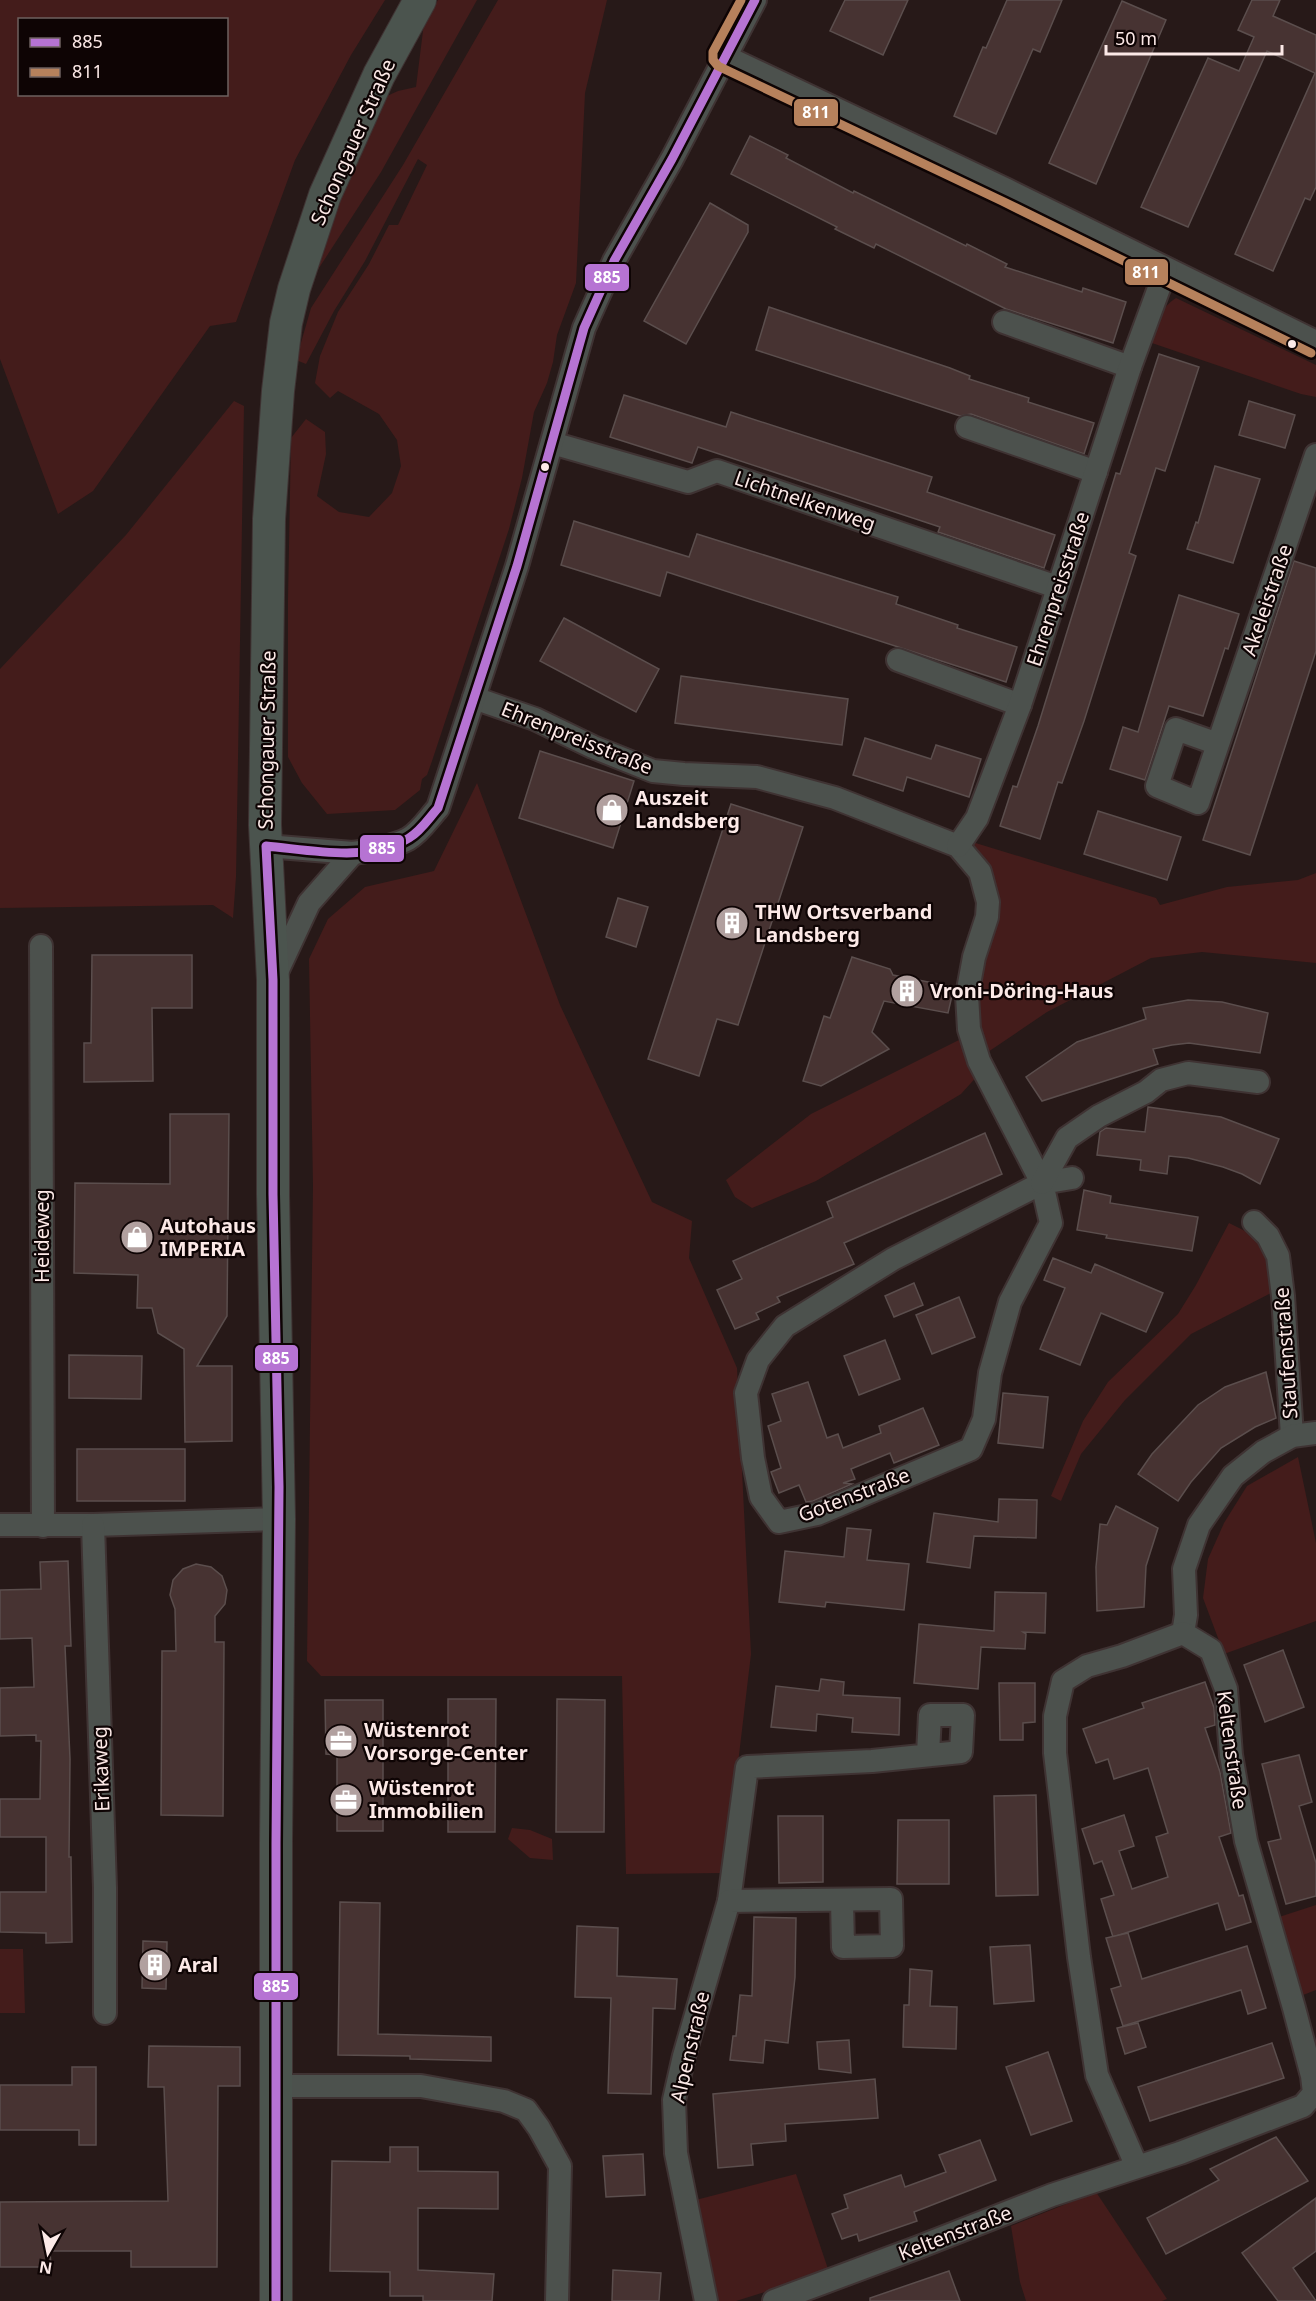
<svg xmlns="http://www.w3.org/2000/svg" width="1316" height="2301" font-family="'Noto Sans',sans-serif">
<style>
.green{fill:#441c1b;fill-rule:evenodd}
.building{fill:#473332;stroke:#5b4e4d;stroke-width:1.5}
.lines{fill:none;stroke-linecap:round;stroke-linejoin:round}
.minor-casing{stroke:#3f3333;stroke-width:26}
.secondary-casing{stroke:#3f3333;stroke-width:34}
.minor{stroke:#4c514d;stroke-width:22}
.secondary{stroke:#4b544e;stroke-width:32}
.bus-1-casing{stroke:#0e0404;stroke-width:14}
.bus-2-casing{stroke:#0e0404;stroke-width:14}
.bus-1{stroke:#b673d3;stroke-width:9}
.bus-2{stroke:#b6815c;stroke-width:9}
.bus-dot{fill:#fce9e7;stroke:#0e0404;stroke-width:2}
.labels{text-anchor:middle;stroke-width:4.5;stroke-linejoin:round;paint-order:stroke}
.street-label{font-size:20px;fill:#fce9e7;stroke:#0e0404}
.poi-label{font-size:20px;font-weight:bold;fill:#fce9e7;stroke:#0e0404;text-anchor:start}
.line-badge{stroke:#0e0404;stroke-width:2}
.badge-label{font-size:16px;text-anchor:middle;font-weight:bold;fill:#fff}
</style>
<rect width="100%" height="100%" fill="#271918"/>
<g class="green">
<path d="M0,0H385L351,55L295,160L236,322L210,326L93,491L58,514L0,359ZM20,20H226V94H20Z"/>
<polygon points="438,0 477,0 381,172 308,285 325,228 373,118 387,96 398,91 416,87 424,23"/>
<polygon points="498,0 607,0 585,93 576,283 557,335 553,362 547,383 534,412 522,478 509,529 432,761 427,775 422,779 420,790 395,810 327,814 302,783 288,757 288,600 291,438 306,419 325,432 326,454 317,496 339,512 369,517 392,493 401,466 397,440 379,414 338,391 330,398 315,383 320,356 338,312 369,264 389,225 398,225 427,165 418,159 365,261 334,311 306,364 296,360 311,308 403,165"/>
<path d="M1176,298L1316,365V397L1301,394L1149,342C1151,325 1162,307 1176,298Z"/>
<polygon points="234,401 244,406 236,877 233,918 213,905 0,908 0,669 126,535"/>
<polygon points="477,783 560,1005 652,1202 692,1221 689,1258 737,1368 751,1654 725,1873 626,1874 622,1676 321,1676 307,1661 313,1185 309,959 328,919 365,887 434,871"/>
<polygon points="969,841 1156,898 1160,905 1227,887 1298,880 1316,873 1316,963 1202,952 1151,958 1047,1012 982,1056 973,1028 985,940"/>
<polygon points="967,1036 980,1073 961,1094 816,1181 752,1208 735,1197 726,1180 811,1114"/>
<polygon points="1229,1223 1249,1233 1273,1261 1275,1291 1191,1334 1125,1400 1081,1454 1061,1501 1051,1496 1083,1421 1108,1382 1178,1314 1196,1285"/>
<polygon points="1298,1457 1316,1543 1316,1621 1224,1654 1203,1598 1208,1559 1224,1523 1247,1486"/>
<polygon points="512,1828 530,1830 552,1839 553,1860 530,1858 508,1839"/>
<polygon points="1316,1905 1316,1990 1303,1995 1279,1917"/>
<polygon points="0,1949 23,1949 25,2013 0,2013"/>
<polygon points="796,2174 829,2272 736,2301 715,2301 692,2201"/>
<polygon points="1096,2192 1167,2299 1162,2301 1026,2301 1020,2282 1011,2226"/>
</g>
<g class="building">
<polygon points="845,0 908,0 883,55 830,31"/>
<polygon points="1007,0 1062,0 1040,52 1033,49 996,134 954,116 983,47 986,48"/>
<polygon points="1252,0 1280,0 1273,16 1316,35 1316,187 1310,200 1305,198 1273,271 1235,254 1315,73 1267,51 1188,227 1141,207 1208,58 1239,71 1254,37 1238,30"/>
<polygon points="1122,1 1166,20 1096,184 1049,163"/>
<polygon points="750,136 788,155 786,158 853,193 854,191 966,246 967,244 1007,264 1005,267 1082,292 1083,288 1126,302 1113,343 1006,309 876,244 874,248 835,229 837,227 731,174"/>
<polygon points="710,203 748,225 748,232 686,344 644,321"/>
<polygon points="769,307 950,368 970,376 969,379 1029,398 1028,402 1094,423 1084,454 971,414 960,416 756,350"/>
<polygon points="1159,354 1199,367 1165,471 1156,468 1129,553 1136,556 1084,721 1062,783 1058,782 1040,839 1000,826 1013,786 1017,787 1038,726 1116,473 1120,474"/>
<polygon points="624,395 726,427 731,412 932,477 927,492 1055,535 1044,568 938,532 940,527 698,447 692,463 610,437"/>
<polygon points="1249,401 1295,415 1285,448 1239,435"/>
<polygon points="1215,466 1260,479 1233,563 1187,549 1196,522 1198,523"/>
<polygon points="574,521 689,557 697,534 898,597 896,604 958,625 957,628 1017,647 1006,682 667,572 660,596 561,565"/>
<polygon points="1294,561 1316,568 1316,651 1250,855 1203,840"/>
<polygon points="1179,595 1239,614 1228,649 1225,648 1203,716 1169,706 1145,780 1110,769 1123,727 1138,732"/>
<polygon points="564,618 659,669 636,712 540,661"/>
<polygon points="681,676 848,699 842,745 675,723"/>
<polygon points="865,738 931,759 936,745 981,759 969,797 907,777 903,791 853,775"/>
<polygon points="540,751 634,781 613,848 519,818"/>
<polygon points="731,804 803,827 738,1025 717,1019 699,1076 648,1059"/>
<polygon points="1098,811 1181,837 1167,880 1084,854"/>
<polygon points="618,898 648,907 636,947 606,937"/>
<polygon points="92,955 192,955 192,1008 152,1008 153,1081 84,1082 84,1043 91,1043"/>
<polygon points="852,957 890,969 893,975 954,987 948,1013 884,1001 872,1032 889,1049 821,1086 803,1081 824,1016 830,1018"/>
<polygon points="1188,1000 1222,1002 1268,1013 1260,1053 1189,1043 1172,1045 1153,1049 1158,1064 1042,1101 1026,1077 1077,1042 1146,1019 1143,1008"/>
<polygon points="1148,1107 1221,1117 1279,1139 1260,1184 1242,1174 1223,1167 1188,1158 1169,1156 1167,1174 1140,1170 1141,1160 1097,1155 1100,1132 1106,1128 1145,1132"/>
<polygon points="170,1114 229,1114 227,1316 197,1366 232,1366 232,1441 185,1442 184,1349 158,1333 152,1308 137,1308 138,1275 74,1273 75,1183 170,1184"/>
<polygon points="985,1133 1002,1174 844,1243 854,1264 777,1297 780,1302 756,1313 759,1319 735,1329 717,1290 742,1279 733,1261 833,1217 827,1202"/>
<polygon points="1084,1190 1111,1196 1110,1203 1198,1217 1192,1251 1106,1238 1107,1235 1077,1230"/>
<polygon points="1053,1258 1091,1273 1095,1264 1163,1293 1146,1332 1101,1313 1080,1365 1040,1349 1065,1288 1044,1280"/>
<polygon points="914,1283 923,1305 894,1317 885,1296"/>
<polygon points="959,1297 975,1337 932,1354 916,1315"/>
<polygon points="885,1340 900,1379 859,1395 844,1356"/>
<polygon points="69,1355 142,1356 141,1399 69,1398"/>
<polygon points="1266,1372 1276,1418 1255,1427 1221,1448 1191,1482 1178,1501 1138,1474 1152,1454 1198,1405 1225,1387"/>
<polygon points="808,1382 827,1438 838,1434 843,1448 881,1433 879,1426 923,1408 939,1445 894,1463 890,1453 851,1469 855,1479 843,1483 852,1484 813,1501 806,1502 799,1485 779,1493 771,1472 781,1468 768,1426 781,1421 772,1394"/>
<polygon points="1003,1393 1048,1397 1043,1448 998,1443"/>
<rect x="77" y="1449" width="108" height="52"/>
<polygon points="999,1499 1037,1500 1036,1538 974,1536 970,1568 927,1562 934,1513 998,1522"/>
<polygon points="1116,1506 1158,1528 1146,1566 1144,1607 1097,1611 1096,1567 1100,1524 1107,1525"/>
<polygon points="847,1528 871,1530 867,1560 909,1564 904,1610 826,1602 825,1607 779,1602 785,1551 844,1557"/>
<polygon points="68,1561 71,1646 65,1646 70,1759 69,1857 71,1857 72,1942 46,1943 46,1933 0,1932 0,1892 46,1892 46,1837 0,1837 0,1799 40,1799 41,1741 36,1741 36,1735 0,1736 0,1688 34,1687 32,1638 0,1639 0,1590 41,1589 40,1562"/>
<polygon points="196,1564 211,1567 222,1576 227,1590 225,1604 215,1616 215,1642 224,1642 223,1816 161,1815 162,1651 176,1651 175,1609 170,1595 173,1580 183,1569"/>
<polygon points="995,1592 1046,1593 1045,1633 1023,1632 1026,1634 1025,1649 981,1647 978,1689 914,1683 919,1624 994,1631"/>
<polygon points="1283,1650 1304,1707 1265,1722 1244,1665"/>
<polygon points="821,1679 844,1682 843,1695 900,1698 899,1735 852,1732 853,1718 817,1714 816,1731 771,1727 776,1686 819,1691"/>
<polygon points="1205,1682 1214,1708 1215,1725 1205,1728 1220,1772 1231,1833 1219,1837 1239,1896 1243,1895 1251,1922 1226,1930 1218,1903 1113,1937 1101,1899 1114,1895 1102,1861 1094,1864 1082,1829 1124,1815 1134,1846 1119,1851 1132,1889 1168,1877 1156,1837 1168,1833 1148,1768 1114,1779 1108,1759 1096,1763 1083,1729 1144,1708 1142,1703"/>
<polygon points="999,1683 1035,1683 1035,1722 1023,1723 1023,1740 1000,1740"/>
<polygon points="448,1699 496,1699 495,1832 448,1832"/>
<polygon points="557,1699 605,1700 604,1832 556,1832"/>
<polygon points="325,1700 383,1700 383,1831 337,1831 337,1755 326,1754"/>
<polygon points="1299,1755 1312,1802 1299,1806 1316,1863 1316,1896 1286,1904 1268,1842 1281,1839 1262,1764"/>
<polygon points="1036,1795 1038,1895 996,1896 994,1796"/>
<polygon points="778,1816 823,1816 823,1882 779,1883"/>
<polygon points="898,1820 949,1820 949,1884 897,1884"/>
<polygon points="340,1902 380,1903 378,2034 491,2037 491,2061 410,2059 410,2056 338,2055"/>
<polygon points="754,1917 796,1918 795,1977 788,2043 765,2040 763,2063 730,2060 733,2036 736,2036 740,1995 752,1996"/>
<polygon points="577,1926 618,1928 617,1976 677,1979 675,2009 653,2008 651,2094 608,2093 611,1998 575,1997"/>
<polygon points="1128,1933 1142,1979 1247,1946 1266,2008 1248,2014 1241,1990 1123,2026 1111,1989 1121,1986 1106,1938"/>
<polygon points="143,1941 167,1942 166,1989 142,1988"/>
<polygon points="1030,1945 1034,2001 994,2004 990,1947"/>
<polygon points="910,1969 932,1971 930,2006 957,2007 956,2049 903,2047 904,2005 909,2005"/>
<polygon points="1138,2023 1146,2047 1125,2054 1117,2028"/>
<polygon points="849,2040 851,2073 819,2069 817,2042"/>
<polygon points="1272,2043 1284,2078 1150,2121 1138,2087"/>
<polygon points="149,2046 240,2047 240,2086 218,2086 217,2267 131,2267 131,2251 50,2251 51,2267 0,2267 0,2202 168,2201 164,2087 148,2087"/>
<polygon points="1048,2052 1072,2121 1031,2135 1006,2067"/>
<polygon points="72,2067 96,2067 96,2145 79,2145 79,2130 0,2130 0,2085 72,2085"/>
<polygon points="875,2079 878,2118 785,2124 786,2141 751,2144 753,2165 718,2168 713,2094"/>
<polygon points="1276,2137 1308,2181 1166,2254 1147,2218 1219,2180 1210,2169"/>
<polygon points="980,2140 996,2180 914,2212 917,2221 859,2241 857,2234 842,2239 832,2214 848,2208 844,2195 901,2175 905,2187 946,2172 939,2155"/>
<polygon points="390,2147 418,2147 418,2171 498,2172 498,2209 418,2208 418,2270 494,2274 492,2301 423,2301 423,2296 390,2296 390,2272 330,2271 332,2161 390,2162"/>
<polygon points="643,2154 645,2195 606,2197 603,2156"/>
<polygon points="1316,2198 1316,2251 1293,2268 1316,2301 1278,2301 1242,2253"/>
<polygon points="613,2270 661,2273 659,2301 612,2301"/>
<polygon points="949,2271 960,2301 870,2301 870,2298"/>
</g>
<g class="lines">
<g class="minor-casing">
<g id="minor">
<polyline points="724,56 1007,190 1316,342"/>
<polyline points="1004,322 1130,367"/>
<polyline points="967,427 1096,472"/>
<polyline points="552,443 688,482 717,471 1057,587"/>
<polyline points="898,660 1020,705"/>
<polyline points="474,698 535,719 593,747 653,771 684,774 757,777 835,798 958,846 980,872 988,902 987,917 974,957 967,995 969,1029 979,1061 1042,1183 1051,1223 1010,1302 990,1373 984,1419 971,1449 817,1514 779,1522 761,1497 753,1458 746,1393 758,1360 785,1326 893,1259 1042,1183 1072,1178"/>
<polyline points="1218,744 1176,729 1157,786 1198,803 1316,455"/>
<path d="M266,846L353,853C368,851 395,846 408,839C420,832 429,818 438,808L517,566L584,328L614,261L672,159L755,0"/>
<polyline points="958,846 977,818 1020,705 1130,367 1166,269"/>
<polyline points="41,946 43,1526"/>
<polyline points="275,976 309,903 353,853"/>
<polyline points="1042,1183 1067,1138 1099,1116 1146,1092 1161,1080 1188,1073 1258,1082"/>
<polyline points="1254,1222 1268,1236 1278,1256 1283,1296 1292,1436"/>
<polyline points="0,1525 93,1525 279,1519"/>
<polyline points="93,1525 105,1888 105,2013"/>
<polyline points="1183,1633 1186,1615 1184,1569 1199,1525 1233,1476 1263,1452 1292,1436 1316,1433"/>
<polyline points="729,1901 747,1767 872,1761 961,1752 963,1715 930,1715 928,1754"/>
<polyline points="276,2086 421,2086 504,2101 526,2110 539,2128 560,2166 557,2301"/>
<polyline points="706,2301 676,2153 674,2100 684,2056 729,1901 891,1899 892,1946 843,1947 842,1900"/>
<polyline points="774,2301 919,2247 1052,2195 1180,2153 1303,2106 1314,2093 1312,2076 1294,2008 1246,1841 1231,1755 1226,1689 1211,1650 1183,1633 1122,1656 1087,1666 1063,1681 1055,1716 1055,1753 1079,1957 1097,2075 1137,2167"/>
</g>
</g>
<g class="secondary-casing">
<polyline id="secondary" points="276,2301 276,1843 279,1519 273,1194 273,980 265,825 269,519 278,391 286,323 294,289 325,195 379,75 420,0"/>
</g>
<use href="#minor" class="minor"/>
<use href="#secondary" class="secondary"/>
<g class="bus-1-casing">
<path id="bus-1" d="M276,2301V1843L279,1487L273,1194V980L266,846C311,850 368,863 409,838C421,831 429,818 438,808L517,566L584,328L614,261L672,159L755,0"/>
</g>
<g class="bus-2-casing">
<polyline id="bus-2" points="741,0 713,52 713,60 718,66 1002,201 1311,353"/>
</g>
<use href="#bus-1" class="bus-1"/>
<use href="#bus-2" class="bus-2"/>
</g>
<defs>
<g id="shop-disc" transform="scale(1.725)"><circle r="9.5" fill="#b1a09f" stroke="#0e0404"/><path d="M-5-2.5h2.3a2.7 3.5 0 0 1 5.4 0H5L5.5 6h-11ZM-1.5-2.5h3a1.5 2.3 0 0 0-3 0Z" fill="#fff"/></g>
<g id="building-disc" transform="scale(1.725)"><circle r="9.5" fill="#b1a09f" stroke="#0e0404"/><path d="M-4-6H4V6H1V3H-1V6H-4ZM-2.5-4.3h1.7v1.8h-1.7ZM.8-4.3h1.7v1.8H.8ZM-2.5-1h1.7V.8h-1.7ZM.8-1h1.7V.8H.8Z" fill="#fff"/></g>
<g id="office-disc" transform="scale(1.725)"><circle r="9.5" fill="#b1a09f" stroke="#0e0404"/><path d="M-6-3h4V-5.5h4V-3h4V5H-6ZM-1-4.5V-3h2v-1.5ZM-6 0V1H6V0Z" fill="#fff"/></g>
</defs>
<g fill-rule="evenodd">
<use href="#shop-disc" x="612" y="810"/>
<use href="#building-disc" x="732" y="923"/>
<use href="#building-disc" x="907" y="991"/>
<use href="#shop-disc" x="137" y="1237"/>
<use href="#office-disc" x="341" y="1741"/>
<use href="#office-disc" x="346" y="1800"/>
<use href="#building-disc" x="155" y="1965"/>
</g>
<g class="bus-dot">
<circle cx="1292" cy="344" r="5"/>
<circle cx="545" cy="467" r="5"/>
</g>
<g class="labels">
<g class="street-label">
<text transform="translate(353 142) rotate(-66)" y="7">Schongauer Straße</text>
<text transform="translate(805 501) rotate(19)" y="7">Lichtnelkenweg</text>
<text transform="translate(1058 589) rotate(-72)" y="7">Ehrenpreisstraße</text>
<text transform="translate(1267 600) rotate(-71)" y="7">Akeleistraße</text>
<text transform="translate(577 738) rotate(22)" y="7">Ehrenpreisstraße</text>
<text transform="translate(267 740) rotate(-89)" y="7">Schongauer Straße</text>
<text transform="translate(42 1236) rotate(-90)" y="7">Heideweg</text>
<text transform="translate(1286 1353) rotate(-94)" y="7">Staufenstraße</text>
<text transform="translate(854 1495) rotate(-21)" y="7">Gotenstraße</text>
<text transform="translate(1232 1750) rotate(82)" y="7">Keltenstraße</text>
<text transform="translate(101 1769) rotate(-92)" y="7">Erikaweg</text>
<text transform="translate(690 2047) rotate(-77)" y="7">Alpenstraße</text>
<text transform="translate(955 2233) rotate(-21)" y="7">Keltenstraße</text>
</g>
<g class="poi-label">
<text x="635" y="805">Auszeit<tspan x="635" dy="23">Landsberg</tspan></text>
<text x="755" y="919">THW Ortsverband<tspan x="755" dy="23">Landsberg</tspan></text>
<text x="930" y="998">Vroni-Döring-Haus</text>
<text x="160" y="1233">Autohaus<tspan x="160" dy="23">IMPERIA</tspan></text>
<text x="364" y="1737">Wüstenrot<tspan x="364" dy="23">Vorsorge-Center</tspan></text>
<text x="369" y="1795">Wüstenrot<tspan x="369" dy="23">Immobilien</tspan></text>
<text x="178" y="1972">Aral</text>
</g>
</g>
<g class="line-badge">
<rect x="793" y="98" width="46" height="29" rx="6" fill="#b6815c"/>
<rect x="1124" y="258" width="45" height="28" rx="6" fill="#b6815c"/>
<rect x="584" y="263" width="46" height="29" rx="6" fill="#b673d3"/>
<rect x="359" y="834" width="46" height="29" rx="6" fill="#b673d3"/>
<rect x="254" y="1344" width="45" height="28" rx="6" fill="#b673d3"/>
<rect x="253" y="1972" width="46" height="29" rx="6" fill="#b673d3"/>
</g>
<g class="badge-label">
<text x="816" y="118">811</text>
<text x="1146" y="278">811</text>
<text x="607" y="283">885</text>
<text x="382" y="854">885</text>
<text x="276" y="1364">885</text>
<text x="276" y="1992">885</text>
</g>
<rect x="18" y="18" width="210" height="78" fill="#0e0404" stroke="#6d605f" stroke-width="1.5"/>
<rect x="30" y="38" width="30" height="9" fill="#b673d3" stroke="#6d605f" stroke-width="1.5"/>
<text x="72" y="48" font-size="18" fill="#fce9e7">885</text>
<rect x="30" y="68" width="30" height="9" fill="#b6815c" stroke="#6d605f" stroke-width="1.5"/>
<text x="72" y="78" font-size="18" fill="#fce9e7">811</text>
<g transform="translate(48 2253) rotate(189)" stroke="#0e0404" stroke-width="4.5" paint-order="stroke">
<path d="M0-4.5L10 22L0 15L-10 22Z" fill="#fce9e7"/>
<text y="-9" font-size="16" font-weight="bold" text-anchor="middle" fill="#fce9e7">N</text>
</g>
<path d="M1106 45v9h176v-9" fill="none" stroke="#fce9e7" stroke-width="3"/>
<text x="1115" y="45" font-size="18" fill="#fce9e7" stroke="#0e0404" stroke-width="4.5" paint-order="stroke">50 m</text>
</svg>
